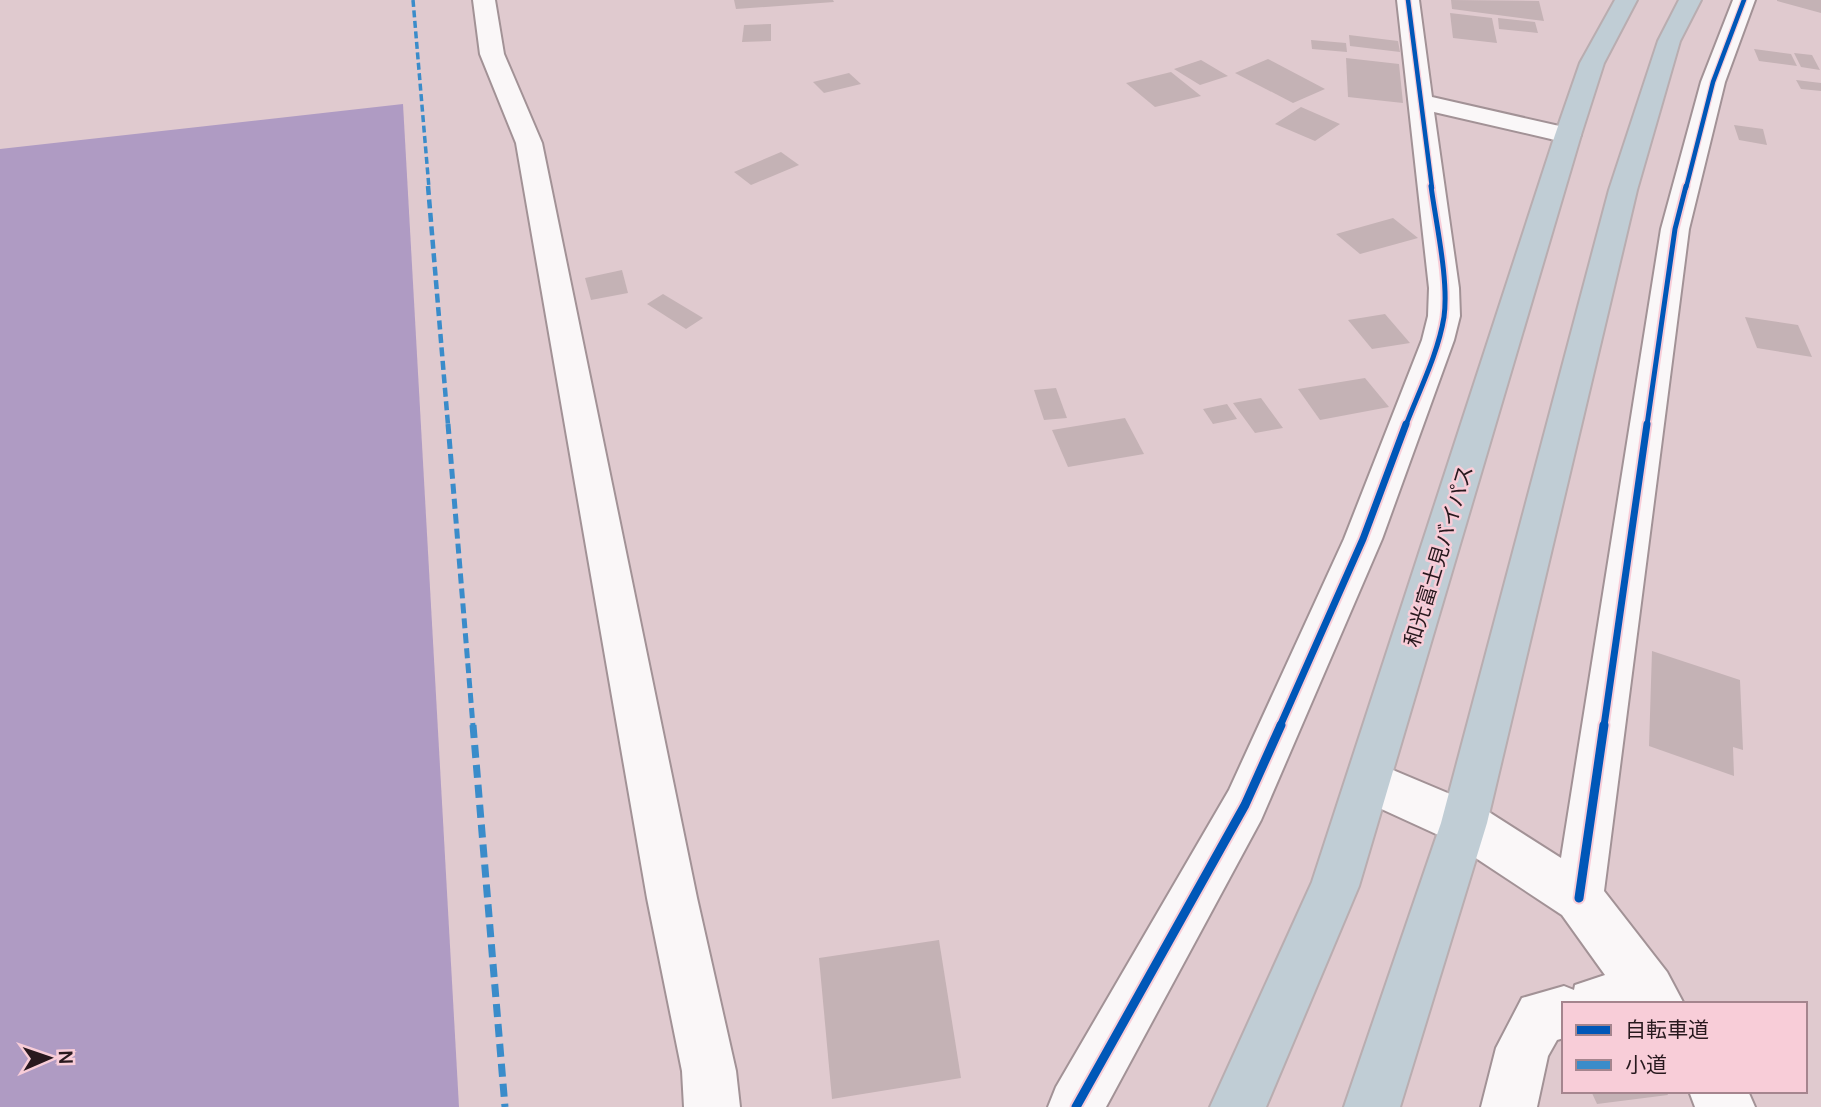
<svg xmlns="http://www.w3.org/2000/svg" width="1821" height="1107" font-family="Manrope,'Noto Sans JP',sans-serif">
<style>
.water{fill:#af9bc3}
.building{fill:#c4b2b5}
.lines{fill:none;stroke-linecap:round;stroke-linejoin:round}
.minor-casing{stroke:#a29296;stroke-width:4}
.highway-casing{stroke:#b9adb0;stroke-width:4}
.minor{fill:#faf7f8;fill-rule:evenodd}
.highway{fill:#c0cdd5;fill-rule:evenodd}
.quiet-far3{stroke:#3a8cca;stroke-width:3.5;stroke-dasharray:7 3.5;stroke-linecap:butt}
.quiet-far2{stroke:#3a8cca;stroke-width:4.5;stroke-dasharray:9 4.5;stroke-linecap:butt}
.quiet-far1{stroke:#3a8cca;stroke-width:5;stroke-dasharray:10 5;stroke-linecap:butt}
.quiet{stroke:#3a8cca;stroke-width:7;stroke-dasharray:13 7;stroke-linecap:butt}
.cycleway-far3-casing{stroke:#f8cdd8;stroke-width:7}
.cycleway-far2-casing{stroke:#f8cdd8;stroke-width:9}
.cycleway-far1-casing{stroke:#f8cdd8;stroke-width:11}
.cycleway-casing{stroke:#f8cdd8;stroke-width:13}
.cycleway-far3{stroke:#0057b8;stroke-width:4.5}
.cycleway-far2{stroke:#0057b8;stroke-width:5}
.cycleway-far1{stroke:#0057b8;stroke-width:7}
.cycleway{stroke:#0057b8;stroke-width:9}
.labels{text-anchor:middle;stroke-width:5;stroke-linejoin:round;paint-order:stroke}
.street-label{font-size:21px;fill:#28191e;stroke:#f8cdd8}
</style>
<rect width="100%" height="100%" fill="#e0cacf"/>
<polygon class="water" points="403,104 459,1107 0,1107 0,149"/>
<g class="building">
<polygon points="734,0 833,0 834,2 736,9"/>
<polygon points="1451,0 1539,1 1544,21 1452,9"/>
<polygon points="1777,0 1821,0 1821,13 1777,1"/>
<polygon points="1450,13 1492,18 1497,43 1453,38"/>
<polygon points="1498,18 1535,22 1538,33 1499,29"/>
<polygon points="771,24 771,41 742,42 744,25"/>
<polygon points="1349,35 1398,41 1400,52 1350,46"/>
<polygon points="1311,40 1346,43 1347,52 1312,49"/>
<polygon points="1754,49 1791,54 1797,66 1759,61"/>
<polygon points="1794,53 1812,55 1820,70 1801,67"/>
<polygon points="1346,58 1399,64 1403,103 1348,97"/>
<polygon points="1268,59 1325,89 1293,103 1235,73"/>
<polygon points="1201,60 1228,76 1200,85 1174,69"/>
<polygon points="1171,72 1201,96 1155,107 1126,83"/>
<polygon points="849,73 861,84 824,93 813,82"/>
<polygon points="1796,80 1821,83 1821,91 1801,89"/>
<polygon points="1301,107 1340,124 1315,141 1275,124"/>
<polygon points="1734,125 1763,129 1767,145 1739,140"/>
<polygon points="781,152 799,165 751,185 734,172"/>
<polygon points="1393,218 1418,238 1360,254 1336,234"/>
<polygon points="622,270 628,293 591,300 585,278"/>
<polygon points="663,294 703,318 686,329 647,304"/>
<polygon points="1385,314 1410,343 1372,349 1348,320"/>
<polygon points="1745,317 1798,325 1812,357 1757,348"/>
<polygon points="1365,378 1389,407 1320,420 1298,389"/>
<polygon points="1056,388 1067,418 1044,420 1034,390"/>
<polygon points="1261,398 1283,428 1255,433 1233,403"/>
<polygon points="1227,404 1237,419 1213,424 1203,409"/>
<polygon points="1125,418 1144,454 1068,467 1052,430"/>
<polygon points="1652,651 1740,680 1743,750 1733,747 1734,776 1649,746"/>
<polygon points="939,940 961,1078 832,1099 819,958"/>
<polygon points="1591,1091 1666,1091 1668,1095 1597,1104"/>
</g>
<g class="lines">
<g class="minor-casing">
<g id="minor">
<polygon points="473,0 495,0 504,54 542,143 697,898 736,1071 740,1107 684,1107 682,1071 647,898 516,143 480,54"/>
<polygon points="1397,0 1419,0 1432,97 1577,130 1581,135 1577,140 1568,143 1434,112 1459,288 1460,316 1454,340 1382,539 1261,820 1106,1107 1048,1107 1056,1087 1229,790 1344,539 1422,340 1428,316 1429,288"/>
<polygon points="1733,0 1755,0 1725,82 1689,229 1604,891 1667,972 1684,1004 1564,1004 1564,1038 1557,1040 1548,1056 1537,1107 1481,1107 1496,1048 1522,998 1564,986 1574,990 1575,985 1605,975 1562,915 1447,839 1353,796 1346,781 1353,766 1369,760 1481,807 1561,858 1661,229 1701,82"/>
<polygon points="1689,1091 1748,1091 1755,1107 1695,1107"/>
</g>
</g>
<g class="highway-casing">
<g id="highway">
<polygon points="1615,0 1637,0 1604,63 1581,135 1359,886 1266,1107 1210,1107 1312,882 1555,135 1580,63"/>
<polygon points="1679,0 1701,0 1680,41 1637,190 1487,823 1400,1107 1344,1107 1441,823 1609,190 1658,41"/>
</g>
</g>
<use href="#minor" class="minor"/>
<use href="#highway" class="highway"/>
<polyline class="quiet-far3" points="413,0 429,188"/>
<polyline class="quiet-far2" points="428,186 448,425"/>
<polyline class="quiet-far1" points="448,424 473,726"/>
<polyline class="quiet" points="473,725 505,1107"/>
<g class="cycleway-far3-casing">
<g id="cycleway-far3">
<polyline points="1408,0 1432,188"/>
<polyline points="1686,188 1713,82 1744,0"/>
</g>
</g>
<g class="cycleway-far2-casing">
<g id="cycleway-far2">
<path d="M1406,425C1419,391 1438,354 1444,317C1449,280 1436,224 1431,186"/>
<polyline points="1647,425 1675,229 1686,186"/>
</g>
</g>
<g class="cycleway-far1-casing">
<g id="cycleway-far1">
<polyline points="1280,726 1363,539 1406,424"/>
<polyline points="1604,726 1647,424"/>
</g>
</g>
<g class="cycleway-casing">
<g id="cycleway">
<polyline points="1579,898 1604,725"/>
<polyline points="1076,1107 1245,805 1281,725"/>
</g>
</g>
<use href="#cycleway-far3" class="cycleway-far3"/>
<use href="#cycleway-far2" class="cycleway-far2"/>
<use href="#cycleway-far1" class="cycleway-far1"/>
<use href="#cycleway" class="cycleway"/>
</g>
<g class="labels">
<g class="street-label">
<text transform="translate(1439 556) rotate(-73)" y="7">和光富士見バイパス</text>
</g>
</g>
<rect x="1562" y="1002" width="245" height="91" fill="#f8cdd8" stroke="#a5858e" stroke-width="2"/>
<rect x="1576" y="1025" width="35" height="10" fill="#0057b8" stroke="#a5858e" stroke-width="2"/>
<text x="1625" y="1037" font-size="21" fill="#28191e">自転車道</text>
<rect x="1576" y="1060" width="35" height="10" fill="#3a8cca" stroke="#a5858e" stroke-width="2"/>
<text x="1625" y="1072" font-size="21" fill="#28191e">小道</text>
<g transform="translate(49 1058) rotate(88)" stroke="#f8cdd8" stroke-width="5" paint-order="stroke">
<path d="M0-5L12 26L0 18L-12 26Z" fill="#28191e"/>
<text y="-10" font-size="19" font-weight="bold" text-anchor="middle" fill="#28191e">N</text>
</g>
</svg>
